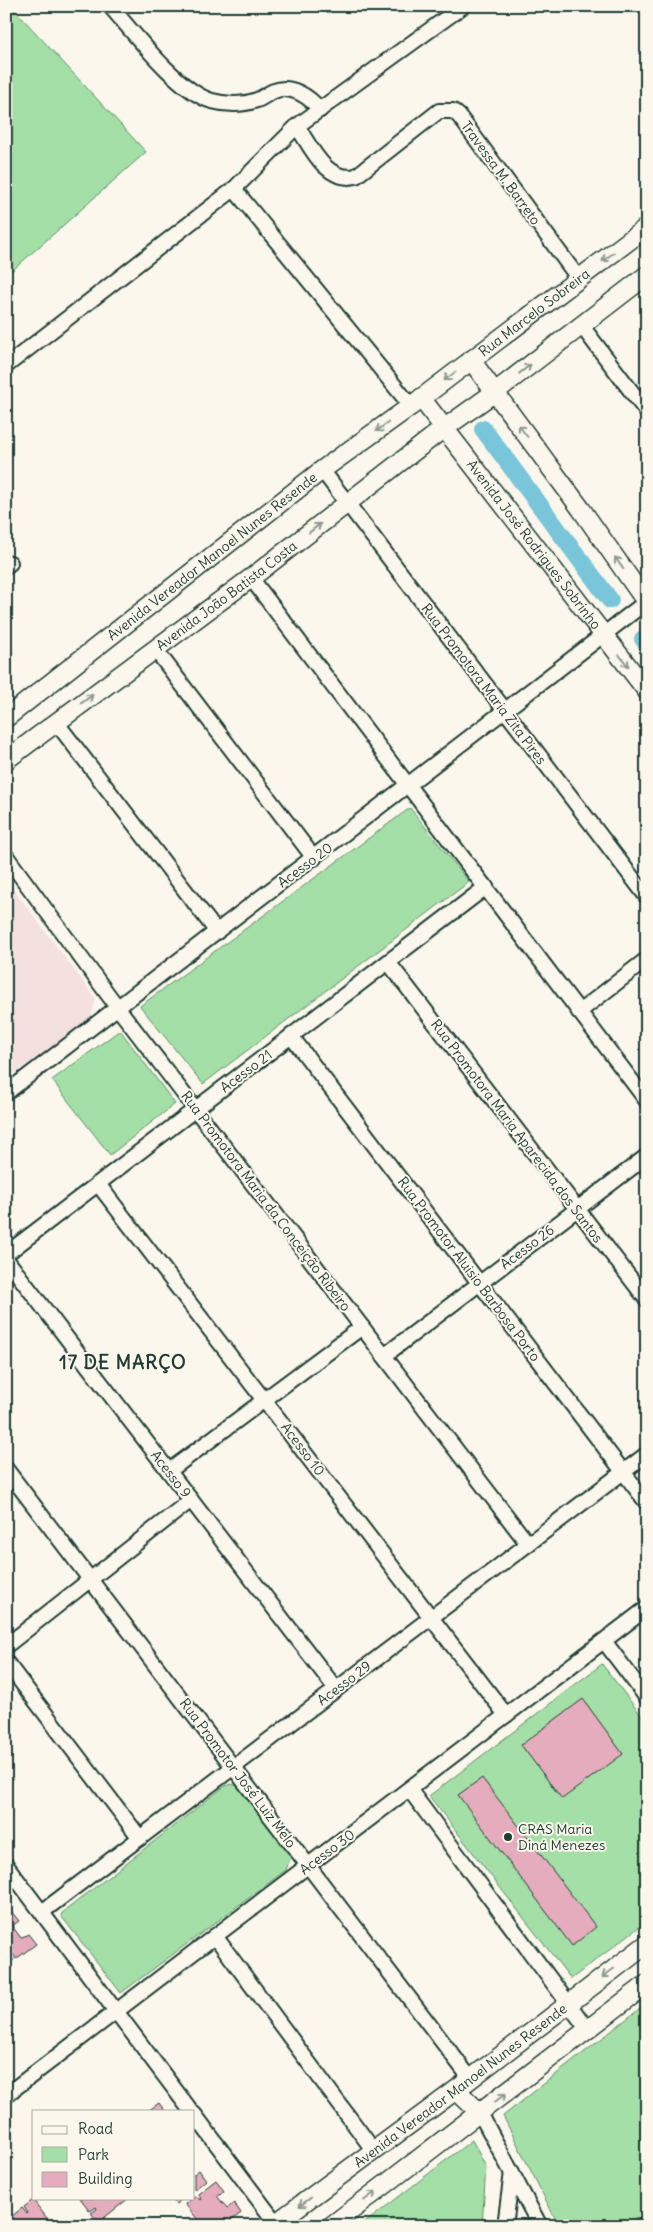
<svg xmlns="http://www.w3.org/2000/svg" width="653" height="2232" font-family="Delius,sans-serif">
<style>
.built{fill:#f4e0de}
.green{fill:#a3dfa6;stroke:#618e6d}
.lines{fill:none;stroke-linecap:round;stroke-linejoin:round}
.canal{stroke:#79c5d9;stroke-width:18}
.building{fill:#e5acbe;stroke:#1f3d34}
.minor-casing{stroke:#1f3d34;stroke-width:18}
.tertiary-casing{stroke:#1f3d34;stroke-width:21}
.minor{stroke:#fbf7ec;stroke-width:14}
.tertiary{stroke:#fbf7ec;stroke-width:18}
.oneway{stroke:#8d9a90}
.poi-dot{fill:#1f3d34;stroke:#fbf7ec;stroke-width:2}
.labels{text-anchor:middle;stroke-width:4;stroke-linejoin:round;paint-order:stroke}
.street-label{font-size:14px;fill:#1f3d34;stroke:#fbf7ec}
.poi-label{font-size:14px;fill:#1f3d34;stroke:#fbf7ec;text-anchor:start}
.district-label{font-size:19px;font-weight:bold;letter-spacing:1px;fill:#1f3d34;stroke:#fbf7ec}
</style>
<rect width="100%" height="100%" fill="#fbf7ec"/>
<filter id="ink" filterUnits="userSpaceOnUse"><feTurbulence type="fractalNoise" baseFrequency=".02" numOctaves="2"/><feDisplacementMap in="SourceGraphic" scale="10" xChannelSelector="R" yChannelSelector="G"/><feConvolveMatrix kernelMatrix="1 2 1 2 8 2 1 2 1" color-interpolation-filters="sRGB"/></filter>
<g filter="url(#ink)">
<polygon class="built" points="6,879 96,999 91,1017 6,1080"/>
<g class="green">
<polygon points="6,6 11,6 146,152 6,276"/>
<polygon points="410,808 469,882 203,1084 140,1006"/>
<polygon points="120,1030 175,1104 110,1155 52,1080"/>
<polygon points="602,1664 647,1723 647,1921 571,1979 429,1796"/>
<polygon points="231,1784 238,1786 291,1856 286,1870 121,1993 61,1916 62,1913 225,1786"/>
<polygon points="647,2003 647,2226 559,2226 503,2116"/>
<polygon points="472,2140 486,2167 482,2226 361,2226"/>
</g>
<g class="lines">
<g class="canal">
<polyline points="483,429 610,600"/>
<polyline points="643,639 647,643"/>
</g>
</g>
<g class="building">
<polygon points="6,936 13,945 6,950"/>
<polygon points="583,1699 623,1754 562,1799 521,1745"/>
<polygon points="482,1778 596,1927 572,1946 458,1795"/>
<polygon points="11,1911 19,1921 12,1926 21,1938 28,1934 36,1944 16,1959 12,1953 10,1955 14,1960 6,1967 6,1914"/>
<polygon points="159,2103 165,2111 148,2111"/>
<polygon points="199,2170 206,2180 194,2190 194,2174"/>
<polygon points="216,2180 224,2191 217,2196 227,2208 234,2203 241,2213 224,2226 220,2226 217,2222 216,2224 217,2226 203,2226 185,2204 196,2196 200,2200 201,2199 198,2194"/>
<polygon points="80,2198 129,2198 99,2222 91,2213 97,2209 96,2207 90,2211"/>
<polygon points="171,2198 183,2198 176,2204"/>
<polygon points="33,2200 53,2226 6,2226 6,2221 22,2208 27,2214 28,2213 24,2207"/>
</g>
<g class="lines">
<g class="minor-casing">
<g id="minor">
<path d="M110,6C134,33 179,92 212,101C227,105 243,105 257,100C263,98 268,93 274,91C291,84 310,97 320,110"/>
<path d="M297,126C311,147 326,183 356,176L439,111H453L459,116L579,279"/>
<polyline points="234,189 411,406"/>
<polyline points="581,325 647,412"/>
<polyline points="6,366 234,189 297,126 463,6"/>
<polyline points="322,470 647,897"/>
<polyline points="6,566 10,563"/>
<polyline points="251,578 647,1101"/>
<polyline points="155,649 314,858"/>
<polyline points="56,722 217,932"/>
<polyline points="6,856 118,1008 528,1544"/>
<polyline points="388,962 647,1300"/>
<polyline points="579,1012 647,959"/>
<polyline points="291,1036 647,1503"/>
<polyline points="6,1093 646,602"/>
<polyline points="98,1184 506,1715"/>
<polyline points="6,1254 486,887"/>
<polyline points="6,1259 336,1689"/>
<polyline points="384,1356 647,1156"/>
<polyline points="6,1469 470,2078"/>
<polyline points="169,1471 362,1327"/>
<polyline points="604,1641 647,1698"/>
<polyline points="6,1646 191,1500"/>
<polyline points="6,1662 140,1838"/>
<polyline points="409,1789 588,2030"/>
<polyline points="6,1865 191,2111"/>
<polyline points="42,1912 647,1454"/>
<polyline points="215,1936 374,2151"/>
<polyline points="6,2095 647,1608"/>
<polyline points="480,2113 540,2226"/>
<polyline points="194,2114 276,2223"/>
<polyline points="505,2226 512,2172"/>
</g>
</g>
<g class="tertiary-casing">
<g id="tertiary">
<polyline points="471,360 581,509 647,603"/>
<path id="s1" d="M421,398L647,691"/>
<path id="s2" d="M6,718L322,470L411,406L647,227"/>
<path id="s3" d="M6,760L251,578L435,435L495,392L647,275"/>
<polyline points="456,2090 480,2113"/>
<path id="s4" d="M272,2226L456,2090L647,1944"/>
<polyline points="331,2226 647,1984"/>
</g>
</g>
<use href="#minor" class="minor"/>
<use href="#tertiary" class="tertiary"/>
</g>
<defs><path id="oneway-shaft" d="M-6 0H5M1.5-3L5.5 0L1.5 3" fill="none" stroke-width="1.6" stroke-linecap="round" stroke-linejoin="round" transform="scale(1.25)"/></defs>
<g class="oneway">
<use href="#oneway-shaft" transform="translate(608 257) rotate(143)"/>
<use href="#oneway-shaft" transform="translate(525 369) rotate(-38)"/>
<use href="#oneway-shaft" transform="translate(450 376) rotate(143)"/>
<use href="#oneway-shaft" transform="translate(382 427) rotate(144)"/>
<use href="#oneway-shaft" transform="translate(523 431) rotate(-127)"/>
<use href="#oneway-shaft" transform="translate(315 528) rotate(-38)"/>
<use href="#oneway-shaft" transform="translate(619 563) rotate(-125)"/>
<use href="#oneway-shaft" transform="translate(624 661) rotate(52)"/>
<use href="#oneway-shaft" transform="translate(87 699) rotate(-36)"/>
<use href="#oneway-shaft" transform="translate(608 1973) rotate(143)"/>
<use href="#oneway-shaft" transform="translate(500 2098) rotate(-37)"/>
<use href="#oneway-shaft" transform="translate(370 2196) rotate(-37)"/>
<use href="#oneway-shaft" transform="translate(305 2202) rotate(144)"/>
</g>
</g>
<circle class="poi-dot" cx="508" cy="1837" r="5"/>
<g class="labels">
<g class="street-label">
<text transform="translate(501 173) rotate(54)" y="5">Travessa M. Barreto</text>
<text dy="5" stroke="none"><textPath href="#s2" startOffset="666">Rua Marcelo Sobreira</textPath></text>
<text dy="5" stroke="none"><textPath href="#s1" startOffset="185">Avenida José Rodrigues Sobrinho</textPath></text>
<text dy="5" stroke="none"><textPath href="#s2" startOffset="262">Avenida Vereador Manoel Nunes Resende</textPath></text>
<text dy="5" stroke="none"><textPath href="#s3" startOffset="275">Avenida João Batista Costa</textPath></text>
<text transform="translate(484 684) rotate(53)" y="5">Rua Promotora Maria Zita Pires</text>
<text transform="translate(305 865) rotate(-37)" y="5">Acesso 20</text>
<text transform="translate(246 1071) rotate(-37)" y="5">Acesso 21</text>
<text transform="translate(517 1131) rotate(53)" y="5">Rua Promotora Maria Aparecida dos Santos</text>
<text transform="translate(266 1201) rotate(53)" y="5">Rua Promotora Maria da Conceição Ribeiro</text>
<text transform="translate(527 1247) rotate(-37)" y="5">Acesso 26</text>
<text transform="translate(469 1269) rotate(53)" y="5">Rua Promotor Aluisio Barbosa Porto</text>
<text transform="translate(303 1449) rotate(53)" y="5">Acesso 10</text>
<text transform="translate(171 1474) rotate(52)" y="5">Acesso 9</text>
<text transform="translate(344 1683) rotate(-37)" y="5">Acesso 29</text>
<text transform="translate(238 1773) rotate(53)" y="5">Rua Promotor José Luiz Melo</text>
<text transform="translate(327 1852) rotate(-37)" y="5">Acesso 30</text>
<text dy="5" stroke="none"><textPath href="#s4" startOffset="235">Avenida Vereador Manoel Nunes Resende</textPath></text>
</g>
<g class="poi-label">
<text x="518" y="1834">CRAS Maria<tspan x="518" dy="16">Diná Menezes</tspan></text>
</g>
<g class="district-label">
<text x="123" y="1369">17 DE MARÇO</text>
</g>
</g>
<rect width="653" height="2232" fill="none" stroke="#fbf7ec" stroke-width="25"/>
<rect x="12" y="12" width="628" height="2207" fill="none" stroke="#1f3d34" stroke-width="2" filter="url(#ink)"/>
<rect x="32" y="2110" width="162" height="90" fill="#fbf7ec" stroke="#a3ada2"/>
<rect x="42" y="2126" width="25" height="8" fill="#fbf7ec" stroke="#a3ada2"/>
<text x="78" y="2134" font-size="15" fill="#1f3d34">Road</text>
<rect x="42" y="2147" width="25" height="15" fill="#a3dfa6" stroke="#a3ada2"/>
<text x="78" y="2160" font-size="15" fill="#1f3d34">Park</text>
<rect x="42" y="2172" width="25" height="15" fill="#e5acbe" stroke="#a3ada2"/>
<text x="78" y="2184" font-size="15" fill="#1f3d34">Building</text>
</svg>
